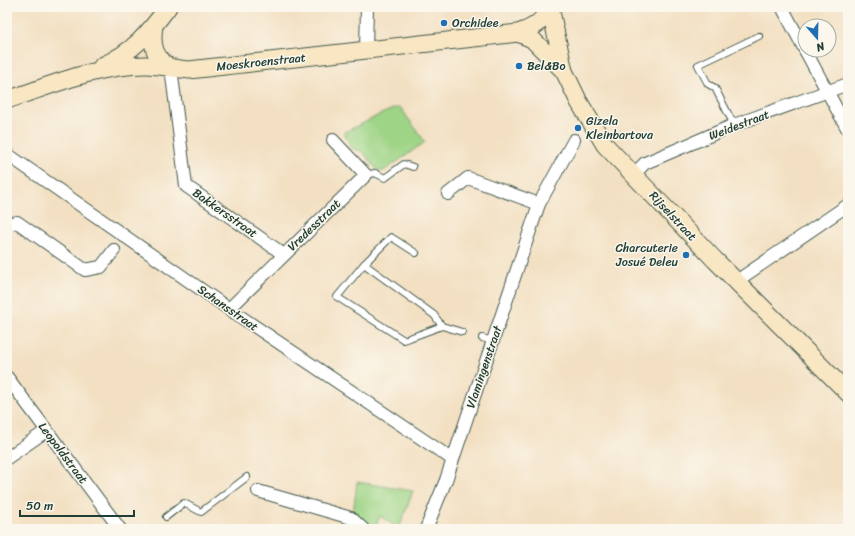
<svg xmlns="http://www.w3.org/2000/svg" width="855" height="536" font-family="Sriracha,sans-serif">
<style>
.green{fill:#9ed486;stroke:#5e885d}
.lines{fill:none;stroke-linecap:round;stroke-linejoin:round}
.lane-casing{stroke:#3f5549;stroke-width:8}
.street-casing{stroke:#3f5549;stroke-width:14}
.secondary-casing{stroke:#3f5549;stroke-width:19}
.lane{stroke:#fff;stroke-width:6}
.street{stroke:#fff;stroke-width:12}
.secondary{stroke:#f9e7c3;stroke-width:17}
.poi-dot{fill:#1f6fb2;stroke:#fbf7ec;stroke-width:1.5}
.labels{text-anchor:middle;stroke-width:3;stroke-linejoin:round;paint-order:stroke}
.poi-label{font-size:12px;fill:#1f3d34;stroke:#fbf7ec;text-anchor:start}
.street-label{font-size:12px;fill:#1f3d34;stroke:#fbf7ec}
</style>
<rect width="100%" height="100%" fill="#fbf7ec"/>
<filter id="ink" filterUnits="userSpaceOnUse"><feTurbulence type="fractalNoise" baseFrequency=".025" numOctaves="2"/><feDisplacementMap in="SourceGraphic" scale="8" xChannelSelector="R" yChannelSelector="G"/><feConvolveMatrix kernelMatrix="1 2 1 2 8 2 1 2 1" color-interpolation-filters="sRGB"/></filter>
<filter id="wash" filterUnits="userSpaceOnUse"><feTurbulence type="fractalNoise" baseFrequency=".012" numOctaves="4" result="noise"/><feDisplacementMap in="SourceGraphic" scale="16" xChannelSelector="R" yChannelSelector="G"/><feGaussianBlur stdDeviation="0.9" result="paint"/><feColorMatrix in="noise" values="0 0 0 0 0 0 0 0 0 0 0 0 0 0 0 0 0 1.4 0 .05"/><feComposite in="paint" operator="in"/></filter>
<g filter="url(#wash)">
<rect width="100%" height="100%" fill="#f3e0c2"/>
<g class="green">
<path d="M400,107L425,142L384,171H378L363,152L351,148L344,132C363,125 380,112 400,107Z"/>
<polygon points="357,482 413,491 399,529 380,516 375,528 353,514"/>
</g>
</g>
<g filter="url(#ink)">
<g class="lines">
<g class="lane-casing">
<g id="lane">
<polyline points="734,125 715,88 708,84 698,65 759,36"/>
<polyline points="366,175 375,173 385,178 404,164 413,167"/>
<polyline points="364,264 391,237 416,253"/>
<polyline points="442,326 404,340 337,297 364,264 434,315 442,326 462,332"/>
<polyline points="482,338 493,341"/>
<polyline points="166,517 184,503 201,512 247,477"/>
</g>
</g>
<g class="street-casing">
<g id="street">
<polyline points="782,7 805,50"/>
<polyline points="366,49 367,7"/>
<polyline points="805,50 848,130"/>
<polyline points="171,68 186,186 276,249 283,255"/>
<polyline points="7,154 229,309 452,459"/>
<polyline points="634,174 645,163 690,144 734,125 848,84"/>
<polyline points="448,194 468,178 539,204"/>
<polyline points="7,224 17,222 85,270 101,267 114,250"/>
<polyline points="738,282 744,276 848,205"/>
<polyline points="229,309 366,175 333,140"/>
<polyline points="7,377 120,529"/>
<polyline points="7,458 46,431"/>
<polyline points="258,491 351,518 363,529"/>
<polyline points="426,529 446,480 539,204 574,140"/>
</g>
</g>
<g class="secondary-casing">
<g id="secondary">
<polyline points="550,7 564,71 579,102 605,145 715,260 848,393"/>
<path d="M154,26C151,45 154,58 171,68"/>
<polyline points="518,33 532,39 563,70"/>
<path d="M102,66C133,52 148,34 168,7"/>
<path d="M7,100C52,85 98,65 146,65C161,65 175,69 189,70L518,33C534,28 543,22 549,7"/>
</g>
</g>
<use href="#lane" class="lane"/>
<use href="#street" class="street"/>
<use href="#secondary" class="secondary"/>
</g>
</g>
<g class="poi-dot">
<circle cx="444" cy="23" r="4"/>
<circle cx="519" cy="66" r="4"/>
<circle cx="578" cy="128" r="4"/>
<circle cx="686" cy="255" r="4"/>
</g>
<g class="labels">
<g class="poi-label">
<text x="452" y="27">Orchidee</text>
<text x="527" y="70">Bel&amp;Bo</text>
<text x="586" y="125">Gizela<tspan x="586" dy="14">Kleinbartova</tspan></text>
<text x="678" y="252" text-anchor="end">Charcuterie<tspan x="678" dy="14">Josué Deleu</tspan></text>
</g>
<g class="street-label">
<text transform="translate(261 62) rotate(-6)" y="4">Moeskroenstraat</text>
<text transform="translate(739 125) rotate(-21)" y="4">Weidestraat</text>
<text transform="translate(225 213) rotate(35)" y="4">Bakkersstraat</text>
<text transform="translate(673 216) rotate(47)" y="4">Rijselstraat</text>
<text transform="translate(314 225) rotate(-44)" y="4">Vredesstraat</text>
<text transform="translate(228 308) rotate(35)" y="4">Schansstraat</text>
<text transform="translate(484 367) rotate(-71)" y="4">Vlamingenstraat</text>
<text transform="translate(63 453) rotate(53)" y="4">Leopoldstraat</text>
</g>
</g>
<rect width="855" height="536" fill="none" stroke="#fbf7ec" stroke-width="24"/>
<g transform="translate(817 38) rotate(160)"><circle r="19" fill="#fbf7ec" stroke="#a3ada2"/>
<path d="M0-3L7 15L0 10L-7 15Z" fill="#1f6fb2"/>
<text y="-6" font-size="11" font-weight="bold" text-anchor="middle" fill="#1f3d34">N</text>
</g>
<path d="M20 510v6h114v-6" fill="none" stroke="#1f3d34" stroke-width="2"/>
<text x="26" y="510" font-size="12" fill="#1f3d34" stroke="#fbf7ec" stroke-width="3" paint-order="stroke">50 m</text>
</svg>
